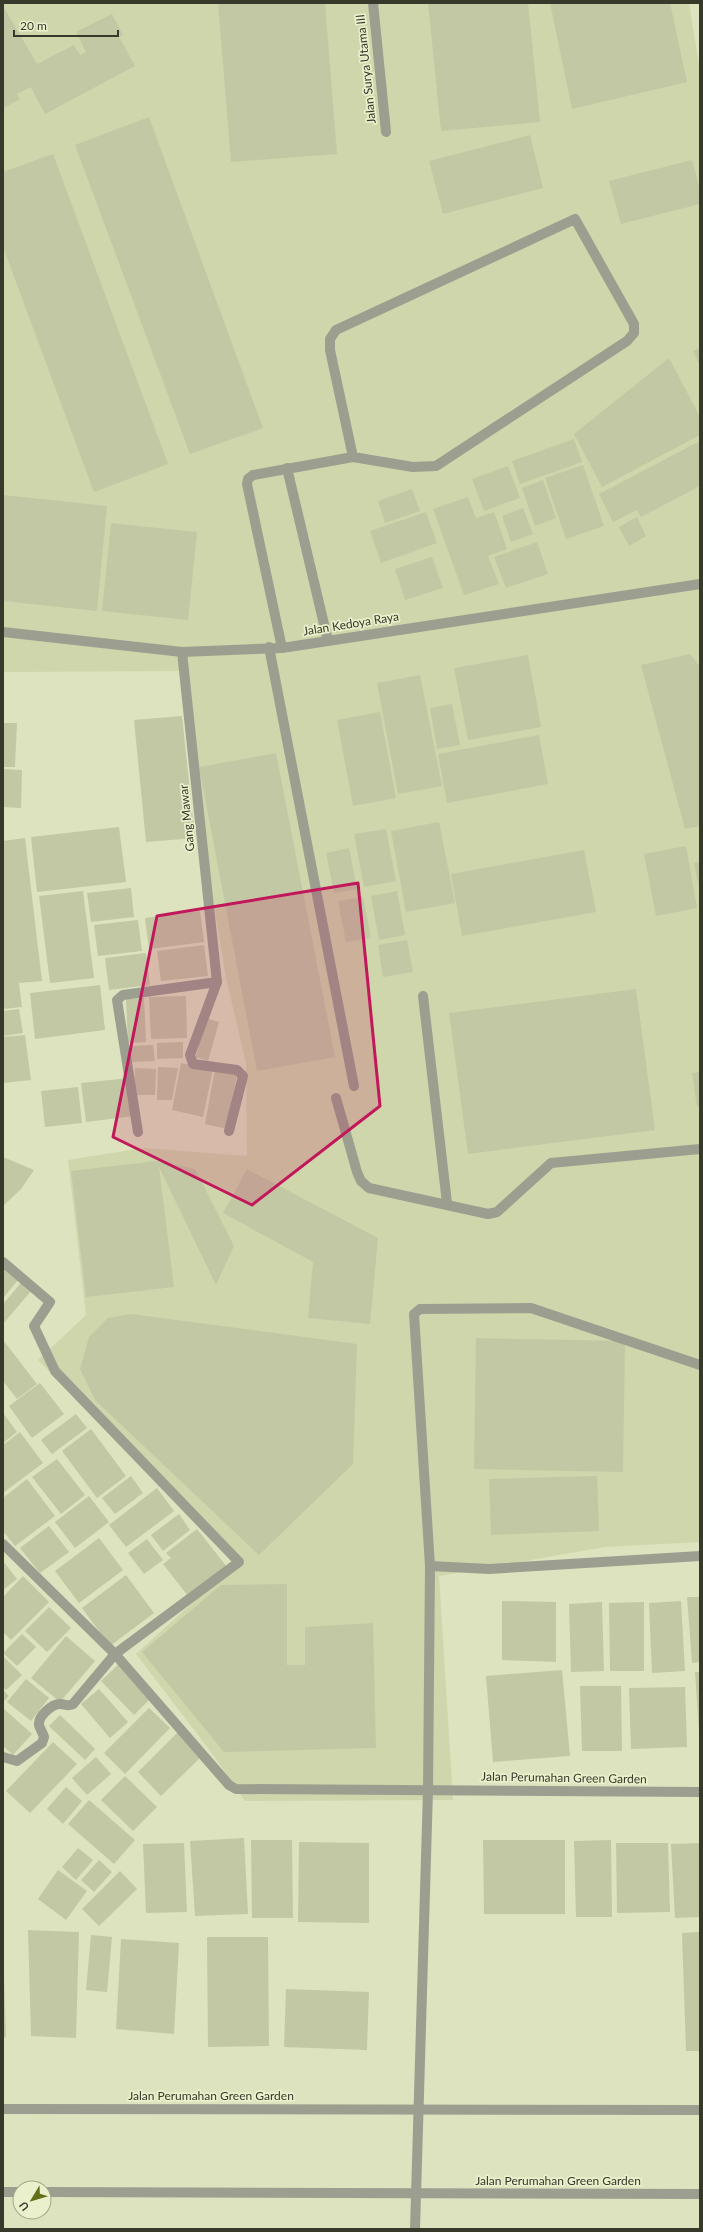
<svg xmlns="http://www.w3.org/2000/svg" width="703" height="2232" font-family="Lato,sans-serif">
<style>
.built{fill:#cfd6ab}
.building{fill:#c2c8a4}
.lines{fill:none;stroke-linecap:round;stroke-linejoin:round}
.service{stroke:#9c9f8f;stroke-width:10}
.minor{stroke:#9c9f8f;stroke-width:10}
.tertiary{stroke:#9c9f8f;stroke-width:10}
.marked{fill:#c2185b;fill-opacity:0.2;stroke:#c2185b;stroke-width:3;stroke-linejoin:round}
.labels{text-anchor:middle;stroke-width:3.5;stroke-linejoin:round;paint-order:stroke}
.street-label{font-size:12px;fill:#37392b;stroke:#e9f0cb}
</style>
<rect width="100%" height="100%" fill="#dce3be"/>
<polygon class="built" points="3,3 689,3 700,71 700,1542 605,1547 439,1576 453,1800 245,1801 214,1756 136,1654 198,1598 245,1562 38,1360 86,1315 68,1160 144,1148 247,1156 246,1063 226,978 203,837 187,671 3,672"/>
<g class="building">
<polygon points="218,3 325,3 337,154 231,162"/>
<polygon points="428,3 528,3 540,122 441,131"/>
<polygon points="550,3 670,3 687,82 572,109"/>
<polygon points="3,6 37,64 74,45 80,55 86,52 76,32 112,14 123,35 119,37 135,66 45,114 31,87 17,94 20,99 3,108"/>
<polygon points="149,117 263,428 190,454 75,145"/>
<polygon points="530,135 543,188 443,214 429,161"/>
<polygon points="53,154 168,464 94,492 3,247 3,172"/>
<polygon points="692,160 700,190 700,204 621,224 609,181"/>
<polygon points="700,348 700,366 693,351"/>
<polygon points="669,358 700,417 700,435 602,487 574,434"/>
<polygon points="574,439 582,462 520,484 512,461"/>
<polygon points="700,441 700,486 641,517 637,510 613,522 599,494"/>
<polygon points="583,465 604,526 566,539 545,478"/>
<polygon points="508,466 520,498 484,511 472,479"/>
<polygon points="543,480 556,518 535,526 522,488"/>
<polygon points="412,489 420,511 385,523 378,501"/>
<polygon points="3,495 107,506 97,611 3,601"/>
<polygon points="468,497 476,518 494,512 507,549 488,556 499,584 464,595 433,509"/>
<polygon points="523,508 533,534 511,542 502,516"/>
<polygon points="426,512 437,543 381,563 370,531"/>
<polygon points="637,517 646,536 629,546 619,527"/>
<polygon points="111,523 197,532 188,620 102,611"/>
<polygon points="537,542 548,574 506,588 494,557"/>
<polygon points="432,557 443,588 405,600 395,569"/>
<polygon points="690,654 700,667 700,826 685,829 641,665"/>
<polygon points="528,655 541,727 468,740 454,668"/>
<polygon points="420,675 442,786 398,794 377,683"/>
<polygon points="452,704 460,745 437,749 430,708"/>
<polygon points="380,712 396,798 353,806 337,720"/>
<polygon points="182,716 195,838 146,842 134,720"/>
<polygon points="3,723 17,723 15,767 3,767"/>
<polygon points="539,735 548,784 447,803 438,754"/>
<polygon points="276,753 335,1057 257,1071 199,767"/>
<polygon points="3,769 22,770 21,808 3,807"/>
<polygon points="439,822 455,903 406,912 391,831"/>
<polygon points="119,827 126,882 37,892 31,837"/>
<polygon points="386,829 396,881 364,887 354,834"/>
<polygon points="25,838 42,981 19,983 22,1007 3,1009 3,841"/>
<polygon points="686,846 697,908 656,916 644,854"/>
<polygon points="349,848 357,889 334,893 326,853"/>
<polygon points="584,850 596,912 462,936 451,874"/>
<polygon points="700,862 700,888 699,888 694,863"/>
<polygon points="131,888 134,917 91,922 87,893"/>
<polygon points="83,891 94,978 50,983 39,896"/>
<polygon points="397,891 405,935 379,940 371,896"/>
<polygon points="363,897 371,938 346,942 338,901"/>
<polygon points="200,911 204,942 149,949 145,918"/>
<polygon points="138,920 142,951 98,956 94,925"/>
<polygon points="407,940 413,972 383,977 378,945"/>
<polygon points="204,945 208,976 161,981 157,951"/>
<polygon points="146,953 150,985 109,990 105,958"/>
<polygon points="100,985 105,1030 35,1039 30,993"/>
<polygon points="636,989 655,1130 468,1154 449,1013"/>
<polygon points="186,996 187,1038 151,1039 149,997"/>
<polygon points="144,998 146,1042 128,1043 126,999"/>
<polygon points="19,1009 23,1033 3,1036 3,1011"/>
<polygon points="206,1018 219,1022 208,1061 196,1057"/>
<polygon points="25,1035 31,1080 3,1083 3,1037"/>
<polygon points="183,1042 183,1058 157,1059 157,1043"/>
<polygon points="153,1045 155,1061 130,1062 130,1046"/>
<polygon points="181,1063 213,1069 203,1117 172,1110"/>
<polygon points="158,1067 178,1068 172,1100 157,1100"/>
<polygon points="135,1068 156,1069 155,1095 134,1095"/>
<polygon points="215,1069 237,1074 227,1129 205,1124"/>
<polygon points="700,1072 700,1107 697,1107 692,1073"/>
<polygon points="129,1078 134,1116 86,1122 81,1083"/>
<polygon points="78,1087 82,1123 45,1127 41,1091"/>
<polygon points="3,1157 34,1170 21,1189 3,1206"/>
<polygon points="156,1161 195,1169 234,1246 216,1285 159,1167 174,1287 86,1297 71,1171"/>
<polygon points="247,1169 378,1238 370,1324 308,1318 313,1262 223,1213"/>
<polygon points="3,1266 19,1279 3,1298"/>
<polygon points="21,1283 31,1291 3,1324 3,1304"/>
<polygon points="131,1314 357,1344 353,1464 259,1555 95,1400 80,1369 89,1337 108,1318"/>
<polygon points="476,1338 625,1341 623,1472 474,1469"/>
<polygon points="3,1340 37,1384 17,1399 3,1381"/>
<polygon points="40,1383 64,1414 32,1438 9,1406"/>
<polygon points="3,1413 17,1432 3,1443"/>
<polygon points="76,1414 87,1428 52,1454 41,1440"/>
<polygon points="91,1429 126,1476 97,1498 62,1451"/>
<polygon points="20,1432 43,1463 3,1493 3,1445"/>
<polygon points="57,1459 85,1495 61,1514 32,1477"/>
<polygon points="131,1476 143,1493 115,1514 102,1498"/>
<polygon points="597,1476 599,1531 491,1535 489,1479"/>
<polygon points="27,1479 55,1516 15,1546 3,1531 3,1498"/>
<polygon points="157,1488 174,1511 126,1547 109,1525"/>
<polygon points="89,1496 109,1522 75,1548 55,1522"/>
<polygon points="179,1514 190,1530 163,1551 151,1535"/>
<polygon points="49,1526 69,1552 40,1573 20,1548"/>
<polygon points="197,1529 227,1567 188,1596 163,1564 171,1558 166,1553"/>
<polygon points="99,1538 123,1570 79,1603 55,1571"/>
<polygon points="147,1539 163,1560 144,1574 128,1553"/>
<polygon points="3,1561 17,1579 3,1590"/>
<polygon points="126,1575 154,1613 110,1646 82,1608"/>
<polygon points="23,1576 49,1602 11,1640 3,1632 3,1597"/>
<polygon points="287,1584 287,1665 305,1665 305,1627 373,1623 376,1748 224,1752 142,1652 221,1585"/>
<polygon points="687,1597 700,1597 700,1662 692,1663"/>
<polygon points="502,1601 556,1602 556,1662 502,1660"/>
<polygon points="681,1601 685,1671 652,1673 649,1603"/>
<polygon points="602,1602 604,1671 571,1672 569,1604"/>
<polygon points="644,1602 644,1671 610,1671 609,1603"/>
<polygon points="49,1607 71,1628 47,1652 25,1631"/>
<polygon points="22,1634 36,1647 17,1666 3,1653"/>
<polygon points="66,1636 95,1661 60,1702 31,1678"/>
<polygon points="3,1656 22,1675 6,1690 3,1687"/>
<polygon points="120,1663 152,1697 134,1715 101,1681"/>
<polygon points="562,1670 570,1756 493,1762 486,1676"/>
<polygon points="695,1672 700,1672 700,1731 699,1732"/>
<polygon points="26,1679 49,1698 31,1721 7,1702"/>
<polygon points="580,1686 621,1686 622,1751 582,1751"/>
<polygon points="685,1687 687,1747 631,1749 629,1688"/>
<polygon points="99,1689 128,1722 110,1738 81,1704"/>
<polygon points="3,1690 9,1696 3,1702"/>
<polygon points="3,1708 32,1734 13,1755 3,1746"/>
<polygon points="149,1708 170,1728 125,1774 104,1753"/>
<polygon points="60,1715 95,1749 85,1760 49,1726"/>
<polygon points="179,1731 203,1755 161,1796 138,1772"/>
<polygon points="53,1742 77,1764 30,1813 6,1791"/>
<polygon points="96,1757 111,1774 87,1795 72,1778"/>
<polygon points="125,1776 157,1807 133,1831 101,1800"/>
<polygon points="66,1787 82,1801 63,1824 47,1809"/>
<polygon points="89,1800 135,1840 114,1864 68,1824"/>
<polygon points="244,1838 248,1914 195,1916 190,1841"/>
<polygon points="251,1840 292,1840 293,1918 252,1918"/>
<polygon points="483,1840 565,1840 565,1914 484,1914"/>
<polygon points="611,1840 612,1917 576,1917 574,1841"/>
<polygon points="299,1842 369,1843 369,1923 298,1922"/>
<polygon points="184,1843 187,1912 146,1913 143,1844"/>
<polygon points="616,1843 668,1843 670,1912 617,1913"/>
<polygon points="700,1843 700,1917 675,1918 671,1844"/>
<polygon points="78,1848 93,1860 76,1880 62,1867"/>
<polygon points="99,1860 112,1872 94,1892 81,1880"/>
<polygon points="58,1870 87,1891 66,1920 38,1899"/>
<polygon points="120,1871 137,1889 99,1926 82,1909"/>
<polygon points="28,1930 79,1932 76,2038 31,2036"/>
<polygon points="700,1932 700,2051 686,2051 682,1933"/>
<polygon points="91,1935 112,1937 107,1992 86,1990"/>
<polygon points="207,1937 268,1937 269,2046 208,2047"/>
<polygon points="121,1939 179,1943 174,2034 116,2029"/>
<polygon points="3,1977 4,1977 6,2037 3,2038"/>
<polygon points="286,1989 369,1992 367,2050 284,2047"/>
</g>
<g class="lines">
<g class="service">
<polyline points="287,468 328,641"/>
<polyline points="269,647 354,1086"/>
<polyline points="282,648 247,484 248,479 253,475 353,457 413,467 436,466 627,341 634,333 634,324 575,219 336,330 330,339 330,350 353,457"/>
</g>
<g class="minor">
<polyline points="373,3 386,132"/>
<polyline points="182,652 217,982"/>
<polyline points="423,996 447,1203"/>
<polyline points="336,1098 357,1172 361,1181 369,1188 488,1214 497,1212 551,1163 700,1149"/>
<polyline points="138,1132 117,1000 123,995 217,982 190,1055 193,1064 237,1070 243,1076 229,1131"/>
<path d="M3,1262L50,1302L34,1326L55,1371L239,1562L115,1654L73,1704C67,1707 66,1704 60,1704C52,1704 38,1716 39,1725C40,1729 43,1733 44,1737L42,1743L17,1761L3,1757"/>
<polyline points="3,1544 115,1654 229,1785 236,1789 700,1792"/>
<polyline points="430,1566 489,1569 700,1556"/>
<polyline points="3,2109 700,2110"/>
<polyline points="3,2192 20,2192"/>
<polyline points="44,2192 700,2194"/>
<polyline points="415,2229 428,1790 430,1566 414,1314 420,1309 531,1308 700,1365"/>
</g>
<polyline class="tertiary" points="3,632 182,652 282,648 700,584"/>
</g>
<path class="marked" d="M358,883L380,1106L252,1205L113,1137L157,916Z"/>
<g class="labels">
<g class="street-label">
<text transform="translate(366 69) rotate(-96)" y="4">Jalan Surya Utama III</text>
<text transform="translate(351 624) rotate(-9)" y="4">Jalan Kedoya Raya</text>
<text transform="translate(187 818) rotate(-96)" y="4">Gang Mawar</text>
<text transform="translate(564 1778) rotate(1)" y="4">Jalan Perumahan Green Garden</text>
<text x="211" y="2100">Jalan Perumahan Green Garden</text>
<text x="558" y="2185">Jalan Perumahan Green Garden</text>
</g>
</g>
<rect width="703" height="2232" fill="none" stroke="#37392b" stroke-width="8"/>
<g transform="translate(32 2200) rotate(232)"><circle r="19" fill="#e9f0cb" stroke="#a2a78b"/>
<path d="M0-3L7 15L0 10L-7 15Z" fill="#656f17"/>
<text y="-6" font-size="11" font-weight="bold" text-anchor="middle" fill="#37392b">U</text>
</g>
<path d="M14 30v6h104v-6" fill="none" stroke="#37392b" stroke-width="2"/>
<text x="20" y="30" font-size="12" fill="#37392b" stroke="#e9f0cb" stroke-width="3" paint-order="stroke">20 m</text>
</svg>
